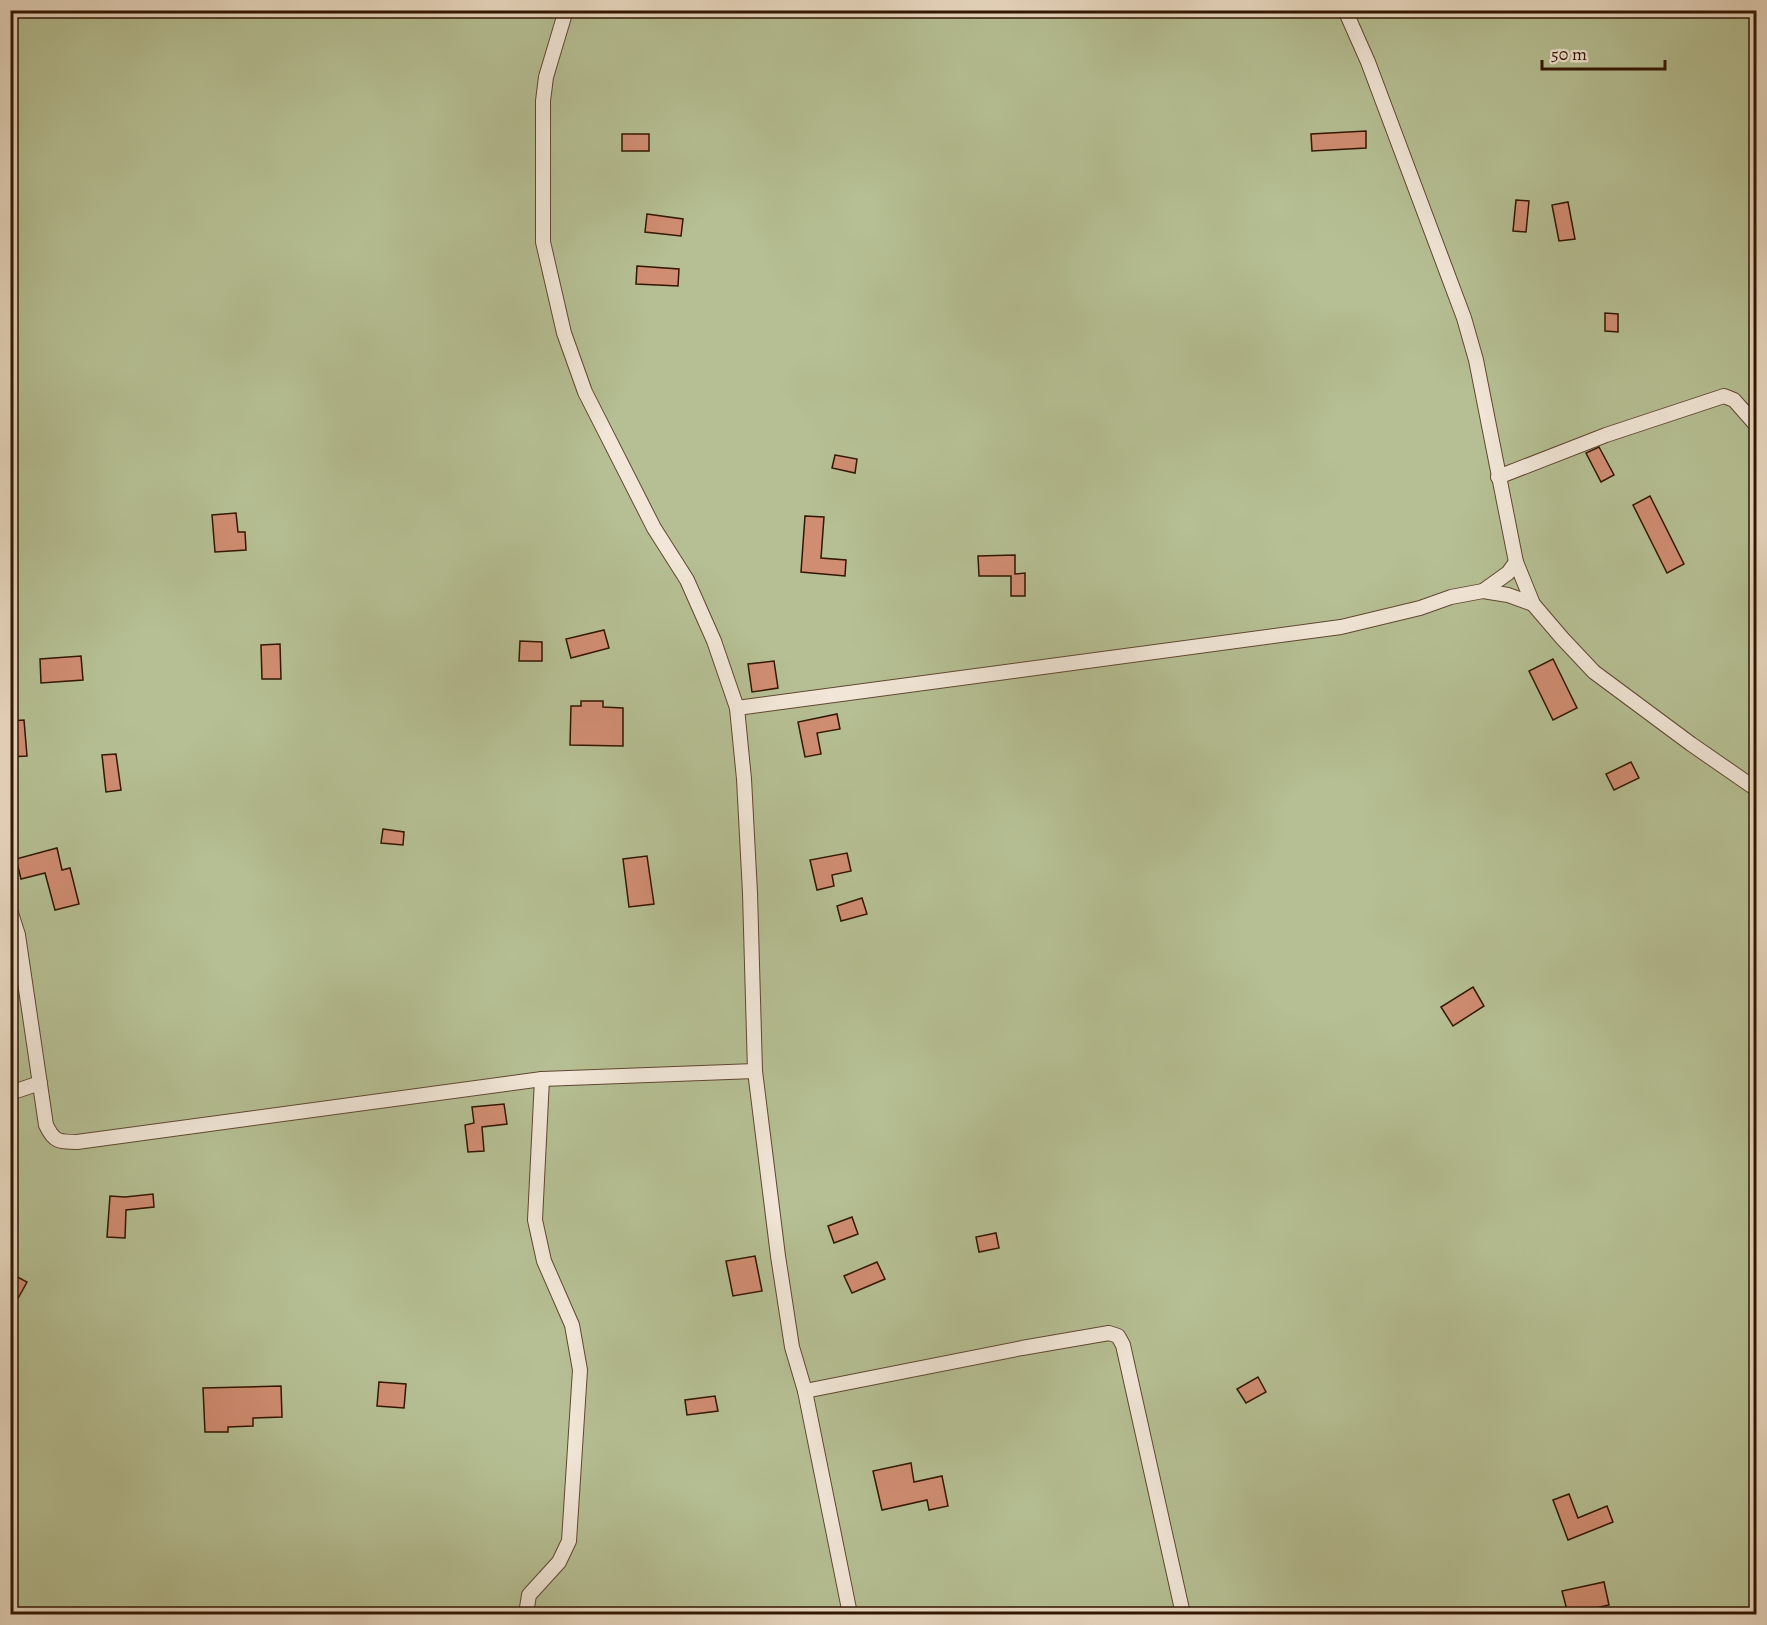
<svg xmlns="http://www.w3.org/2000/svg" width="1767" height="1625" font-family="Alegreya,serif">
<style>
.green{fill:#b5bf93;stroke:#746a4a;stroke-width:1.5}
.building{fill:#d08d72;stroke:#321601;stroke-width:1.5}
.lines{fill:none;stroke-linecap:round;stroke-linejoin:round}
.street-casing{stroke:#604731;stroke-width:16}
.street{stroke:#f1e6d7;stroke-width:14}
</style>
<rect width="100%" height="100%" fill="#e9d9c1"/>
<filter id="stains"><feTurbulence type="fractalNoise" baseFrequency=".00333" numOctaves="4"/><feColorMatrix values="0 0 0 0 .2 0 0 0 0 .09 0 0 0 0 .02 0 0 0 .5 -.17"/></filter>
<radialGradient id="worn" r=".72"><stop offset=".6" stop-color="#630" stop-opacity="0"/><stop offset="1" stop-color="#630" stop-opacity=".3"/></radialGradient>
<rect class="green" x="11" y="11" width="1745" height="1603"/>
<g class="building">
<polygon points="1366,131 1366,148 1312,151 1311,134"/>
<rect x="622" y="134" width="27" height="17"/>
<polygon points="1516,200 1529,201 1526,232 1513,231"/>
<polygon points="1568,202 1575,239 1559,241 1552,205"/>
<polygon points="647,214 683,219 681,236 645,232"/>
<polygon points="637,266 679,269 678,286 636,284"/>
<polygon points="1605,313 1618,314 1618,332 1605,331"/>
<polygon points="1599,447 1614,475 1601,482 1586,453"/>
<polygon points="835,455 857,459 855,473 832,468"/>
<polygon points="1650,496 1684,564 1667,573 1633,505"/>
<polygon points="236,513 238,532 245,532 246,550 215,552 212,515"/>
<polygon points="805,516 824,517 821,558 846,560 845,576 801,572"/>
<polygon points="1015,555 1015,574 1025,573 1025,596 1011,596 1011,576 979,576 978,556"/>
<polygon points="604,630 609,648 571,658 566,639"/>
<polygon points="520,641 542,642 542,661 519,661"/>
<polygon points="280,644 281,679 262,679 261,645"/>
<polygon points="81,656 83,680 41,683 40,659"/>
<polygon points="1553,659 1577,708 1553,720 1529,671"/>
<polygon points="774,661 778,688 752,692 748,664"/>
<polygon points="581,701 603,701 603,707 623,708 623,746 570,745 571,706 581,706"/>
<polygon points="837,714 840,729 817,733 821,754 805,757 798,722"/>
<polygon points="24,720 27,756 10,757 10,721"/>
<polygon points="116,754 121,790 106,792 102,755"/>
<polygon points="1631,762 1639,778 1614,790 1606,774"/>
<polygon points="383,829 404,832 403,845 381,843"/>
<polygon points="57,848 62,870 70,868 79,904 55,910 45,873 21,879 16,859"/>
<polygon points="847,853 851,871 832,875 834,886 817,890 810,860"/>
<polygon points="647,856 654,904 629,907 623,859"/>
<polygon points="862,898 867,914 841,921 837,906"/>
<polygon points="1473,987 1484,1006 1453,1026 1441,1007"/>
<polygon points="504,1104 507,1124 482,1127 484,1151 468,1152 465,1125 474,1123 472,1107"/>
<polygon points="153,1194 154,1207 126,1210 125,1238 107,1237 110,1196 125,1197"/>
<polygon points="852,1217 858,1234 834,1243 828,1226"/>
<polygon points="996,1233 999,1248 979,1252 976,1237"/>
<polygon points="755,1256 762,1291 733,1296 726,1261"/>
<polygon points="877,1262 885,1279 852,1293 844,1276"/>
<polygon points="10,1273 27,1282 10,1313"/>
<polygon points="1258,1377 1266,1392 1246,1403 1237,1389"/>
<polygon points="379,1382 406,1384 404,1408 377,1406"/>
<polygon points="281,1386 282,1417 253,1418 253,1426 228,1427 228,1432 205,1432 203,1388"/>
<polygon points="715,1396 718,1411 687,1415 685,1400"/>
<polygon points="911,1463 914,1482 942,1476 948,1506 929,1510 927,1500 882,1510 873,1471"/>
<polygon points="1569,1494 1578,1518 1607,1506 1613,1522 1568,1540 1553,1500"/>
<polygon points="1604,1582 1609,1605 1568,1614 1562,1591"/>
</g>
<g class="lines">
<g class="street-casing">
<g id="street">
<polyline points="566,10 546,77 543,101 543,242 564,333 585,392 654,528 687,580 714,641 737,708 744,779 750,893 755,1071 778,1256 792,1347 805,1391 850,1614"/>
<polyline points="1345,10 1368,62 1464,318 1476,360 1516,562 1533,604 1562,638 1594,672 1691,744 1756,789"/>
<polyline points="1498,477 1606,435 1724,396 1734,400 1756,425"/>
<polyline points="1483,591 1508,573 1516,562"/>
<polyline points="737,708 1341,627 1420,608 1451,597 1483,591 1508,595 1533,604"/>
<path d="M10,910L18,935L46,1125C54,1142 59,1142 77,1142L542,1079L755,1071"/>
<polyline points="10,1093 40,1083"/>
<polyline points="805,1391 1022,1348 1109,1333 1118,1336 1123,1345 1183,1614"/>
<polyline points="526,1614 529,1595 559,1562 569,1541 580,1370 572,1325 544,1261 535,1220 542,1079"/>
</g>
</g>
<use href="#street" class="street"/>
</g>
<rect width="1767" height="1625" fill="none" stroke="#e9d9c1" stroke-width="36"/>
<rect x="12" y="12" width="1743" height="1601" fill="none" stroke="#321601" stroke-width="3"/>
<rect x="18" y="18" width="1731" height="1589" fill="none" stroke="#321601" stroke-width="1.5"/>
<path d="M1542 60v9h123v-9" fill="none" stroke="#321601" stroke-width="3"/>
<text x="1551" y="60" font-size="18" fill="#321601" stroke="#f1e6d7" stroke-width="4.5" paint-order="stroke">50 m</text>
<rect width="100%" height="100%" filter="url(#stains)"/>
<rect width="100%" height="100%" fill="url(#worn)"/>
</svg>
